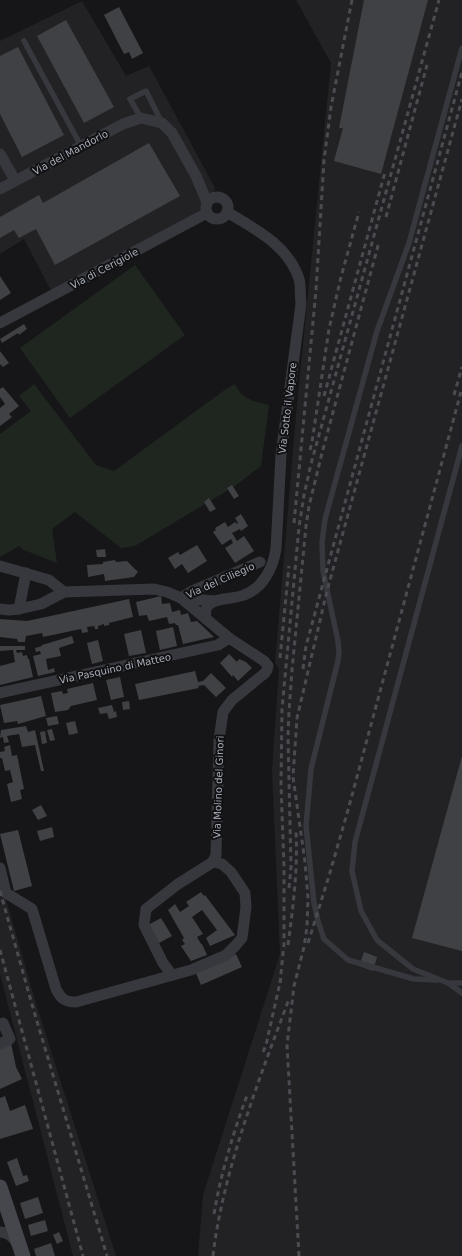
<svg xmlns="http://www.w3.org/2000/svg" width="462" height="1256" font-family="'DejaVu Sans',sans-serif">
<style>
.built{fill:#222225}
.green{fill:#1e261f}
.building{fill:#404145}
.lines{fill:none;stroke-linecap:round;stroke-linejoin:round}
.lane{stroke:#37383d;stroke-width:5.5}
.street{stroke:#37383d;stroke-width:11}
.secondary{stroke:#45474d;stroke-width:15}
.rail{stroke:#4a4c52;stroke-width:3;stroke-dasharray:5 4;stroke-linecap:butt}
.labels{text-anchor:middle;stroke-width:4;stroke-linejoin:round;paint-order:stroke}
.street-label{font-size:10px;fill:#a8adb8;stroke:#111113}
</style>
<rect width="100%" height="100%" fill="#161618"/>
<g class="built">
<polygon points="296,0 462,0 462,1256 198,1256 203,1195 280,954 272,771 279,669 275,663 296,415 331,63"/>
<polygon points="82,1 126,76 149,66 215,188 201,221 56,300 24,239 0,254 0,41"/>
<polygon points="0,879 37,1007 116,1256 73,1256 0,974"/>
</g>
<g class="green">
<polygon points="135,265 185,335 70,418 20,348"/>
<path d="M34,384L96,465L114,471L226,389L235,384C242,400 254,401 269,405L261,466L235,486L135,546L121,548L75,512L52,529L57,563L24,550L19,546L0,557V434L31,411L19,396Z"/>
</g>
<g class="building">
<polygon points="364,0 428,0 381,174 334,161 343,128 339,128"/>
<polygon points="119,7 143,53 132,59 129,52 124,54 104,15"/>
<polygon points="66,20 114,107 84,123 37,36"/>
<polygon points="18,47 64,135 22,157 0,114 0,56"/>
<polygon points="149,143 180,196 55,265 36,229 19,238 14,230 0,238 0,217 39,195 43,203"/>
<polygon points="0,276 11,293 0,300"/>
<polygon points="24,324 27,329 19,335 18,333 2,343 0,339"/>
<polygon points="0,351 9,363 3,367 0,364"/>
<polygon points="3,387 19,406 9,414 12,417 0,426 0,408 5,404 0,397 0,389"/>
<polygon points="232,485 239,496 234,499 227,488"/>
<polygon points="209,498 216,509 210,512 204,502"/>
<polygon points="241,514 248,526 241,531 240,529 232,533 237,541 244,536 254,551 235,563 225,548 233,543 231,539 222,545 213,532 216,530 215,528 225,522 228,527 235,522 237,524 238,523 235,518"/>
<polygon points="197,545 207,561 188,573 182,564 175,569 168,558 178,552 180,555"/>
<polygon points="105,549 106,557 97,557 96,550"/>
<polygon points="115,560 116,562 127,561 138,572 134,577 105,581 104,574 88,577 87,565 103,564 103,562"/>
<polygon points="161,596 162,604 170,603 172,612 180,610 181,615 188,613 191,622 197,621 214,637 183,644 178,625 176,625 175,623 169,624 167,617 149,621 147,615 139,616 136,602"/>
<polygon points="129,599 133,617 109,623 109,625 104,626 104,624 98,626 98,629 95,629 94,626 87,627 88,632 82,633 81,629 43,637 42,633 26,636 25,642 18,642 17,639 0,637 0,619 27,621"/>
<polygon points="173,627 177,646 160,650 156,631"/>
<polygon points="141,630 146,653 129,656 124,634"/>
<polygon points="72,636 74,643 59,648 61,656 46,659 48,670 54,668 55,672 38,676 33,656 41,654 40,651 36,652 35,648 42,646 42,645"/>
<polygon points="98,640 103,661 92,664 87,643"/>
<polygon points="0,646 25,646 25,650 16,650 17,653 22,652 23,656 27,655 28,659 29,659 33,677 0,685 0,666 15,662 13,650 0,651"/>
<polygon points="229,654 237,662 239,659 246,662 252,668 238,681 233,675 232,677 220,663"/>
<polygon points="195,671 198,682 203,681 211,673 226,688 216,697 204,685 198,686 199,688 139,700 135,684"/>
<polygon points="120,677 124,697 111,700 106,680"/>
<polygon points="93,683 97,700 71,706 68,710 55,712 51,693 62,691 63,694 68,693 67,689"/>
<polygon points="41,696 46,716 18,724 17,721 4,723 0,705"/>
<polygon points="129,701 130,709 123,710 122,702"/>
<polygon points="112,705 114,712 116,711 117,717 109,719 107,713 100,714 98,708"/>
<polygon points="57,716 59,724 48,726 46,718"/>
<polygon points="75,721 78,733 69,735 66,723"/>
<polygon points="26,726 28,732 35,730 44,771 41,771 35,745 22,747 19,734 7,736 9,742 4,743 3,737 0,738 1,730"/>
<polygon points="52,729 55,740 50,741 47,730"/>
<polygon points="45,731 47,743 42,744 40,732"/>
<polygon points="10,745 12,756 17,755 24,789 20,790 22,799 11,802 7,784 13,782 10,770 5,771 2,758 0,758 0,752 5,751 4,747"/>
<polygon points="462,756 462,951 412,938"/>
<polygon points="41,805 47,816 38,820 32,810"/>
<polygon points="52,827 54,837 40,841 37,831"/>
<polygon points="18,830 32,886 14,891 0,834"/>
<polygon points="201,892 204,896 205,895 235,935 210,946 206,938 217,930 202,910 192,917 203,934 197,937 201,944 202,944 207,955 191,961 181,946 185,944 182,940 184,938 168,910 175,904 180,912 189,906 186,902"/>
<polygon points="161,918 172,936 159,943 148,925"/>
<polygon points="364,952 377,957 373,971 359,966"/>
<polygon points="236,954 242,967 201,985 195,971"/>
<polygon points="11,1043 16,1067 22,1079 0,1089 0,1048"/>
<polygon points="5,1096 10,1111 25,1105 33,1129 0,1139 0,1098"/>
<polygon points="17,1158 23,1176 27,1175 29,1181 16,1186 7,1162"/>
<polygon points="38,1197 43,1213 25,1219 20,1203"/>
<polygon points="45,1220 48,1231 31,1236 28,1225"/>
<polygon points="59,1232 63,1241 57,1244 53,1235"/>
<polygon points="51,1243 55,1256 36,1256 34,1249"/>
</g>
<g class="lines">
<g class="lane">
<polyline points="24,41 81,146"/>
<polyline points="141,118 130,99 146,91 162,123"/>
<polyline points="462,446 355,842 352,871 361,911 377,940 413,969 448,983 462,983"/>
<polyline points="437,980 414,979 348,960 324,939 318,921 314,903 306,826 311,769 338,661 339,653 338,641 323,571 322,542 325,519 377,331 409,243 462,48"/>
<polyline points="448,983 462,993"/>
</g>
<g class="street">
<polyline points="0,154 15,180"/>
<polyline points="0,189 123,124 141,118 162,123 172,133 196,176 207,202"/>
<circle cx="217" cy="208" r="11"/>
<polyline points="0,323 207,213"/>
<polyline points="0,566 49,580 64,592"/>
<polyline points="181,598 192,591 260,562"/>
<polyline points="181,598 215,601"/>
<path d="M0,609L9,610L19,609L41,604L64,592L154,589L167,592L181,598L229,638L264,661L268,666L267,670L265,673L232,700L223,712L219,740L216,855L213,862L222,864L231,872L245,893L246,907L242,938L236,945L226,955L191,970L76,1002C65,1002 61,999 56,989L32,909L6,893L0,868"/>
<polyline points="19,609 26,573"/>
<path d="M206,619C201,595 229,601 244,595C263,588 273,568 276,549L281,455L301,304C300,296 301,286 299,279C288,245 255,229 227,212"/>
<polyline points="0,693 218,645 229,638"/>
<polyline points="172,975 163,963 144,925 146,909 178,884 213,862"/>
<polyline points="0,1044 10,1039 3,1023"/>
<path d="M0,1232C8,1232 14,1238 18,1245"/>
</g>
<polyline class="secondary" points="0,1187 23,1256"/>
<g class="rail">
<polyline points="386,217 427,65"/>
<polyline points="454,395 462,367"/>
<polyline points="324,396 385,172"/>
<polyline points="310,450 312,442 329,329 341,277 359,212"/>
<polyline points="294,523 316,290 324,160 331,107 352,0"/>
<polyline points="280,658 289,566"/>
<polyline points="303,669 306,646 312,624 462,72"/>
<polyline points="289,888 291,867 288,736 289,712 292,670 306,526 309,506 322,453 379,242"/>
<polyline points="0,891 33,1008 107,1256"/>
<polyline points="308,943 329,876 348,810 462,388"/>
<path d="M288,945C293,907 298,870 296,831"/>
<polyline points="0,950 83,1256"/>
<polyline points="280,983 284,944 284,867 281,784 282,709 299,527 304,495 311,464 439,0"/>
<polyline points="263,1052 266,1045 281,978"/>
<path d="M214,1214C221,1173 233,1133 248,1093"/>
<path d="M213,1256C216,1229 222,1202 229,1175C245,1115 267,1058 289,999"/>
<polyline points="299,1256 287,1045 294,986 304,947 307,927 308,898 305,862 293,777 297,718 327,591 462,99"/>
</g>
</g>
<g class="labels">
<g class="street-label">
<text transform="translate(70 152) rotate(-28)" y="4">Via del Mandorlo</text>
<text transform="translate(104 268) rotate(-28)" y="4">Via di Cerigiole</text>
<text transform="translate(287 408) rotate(-83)" y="4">Via Sotto il Vapore</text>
<text transform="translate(220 580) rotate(-24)" y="4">Via del Ciliegio</text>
<text transform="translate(115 668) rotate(-12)" y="4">Via Pasquino di Matteo</text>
<text transform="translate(218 787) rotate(-88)" y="4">Via Molino del Ginori</text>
</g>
</g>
</svg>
